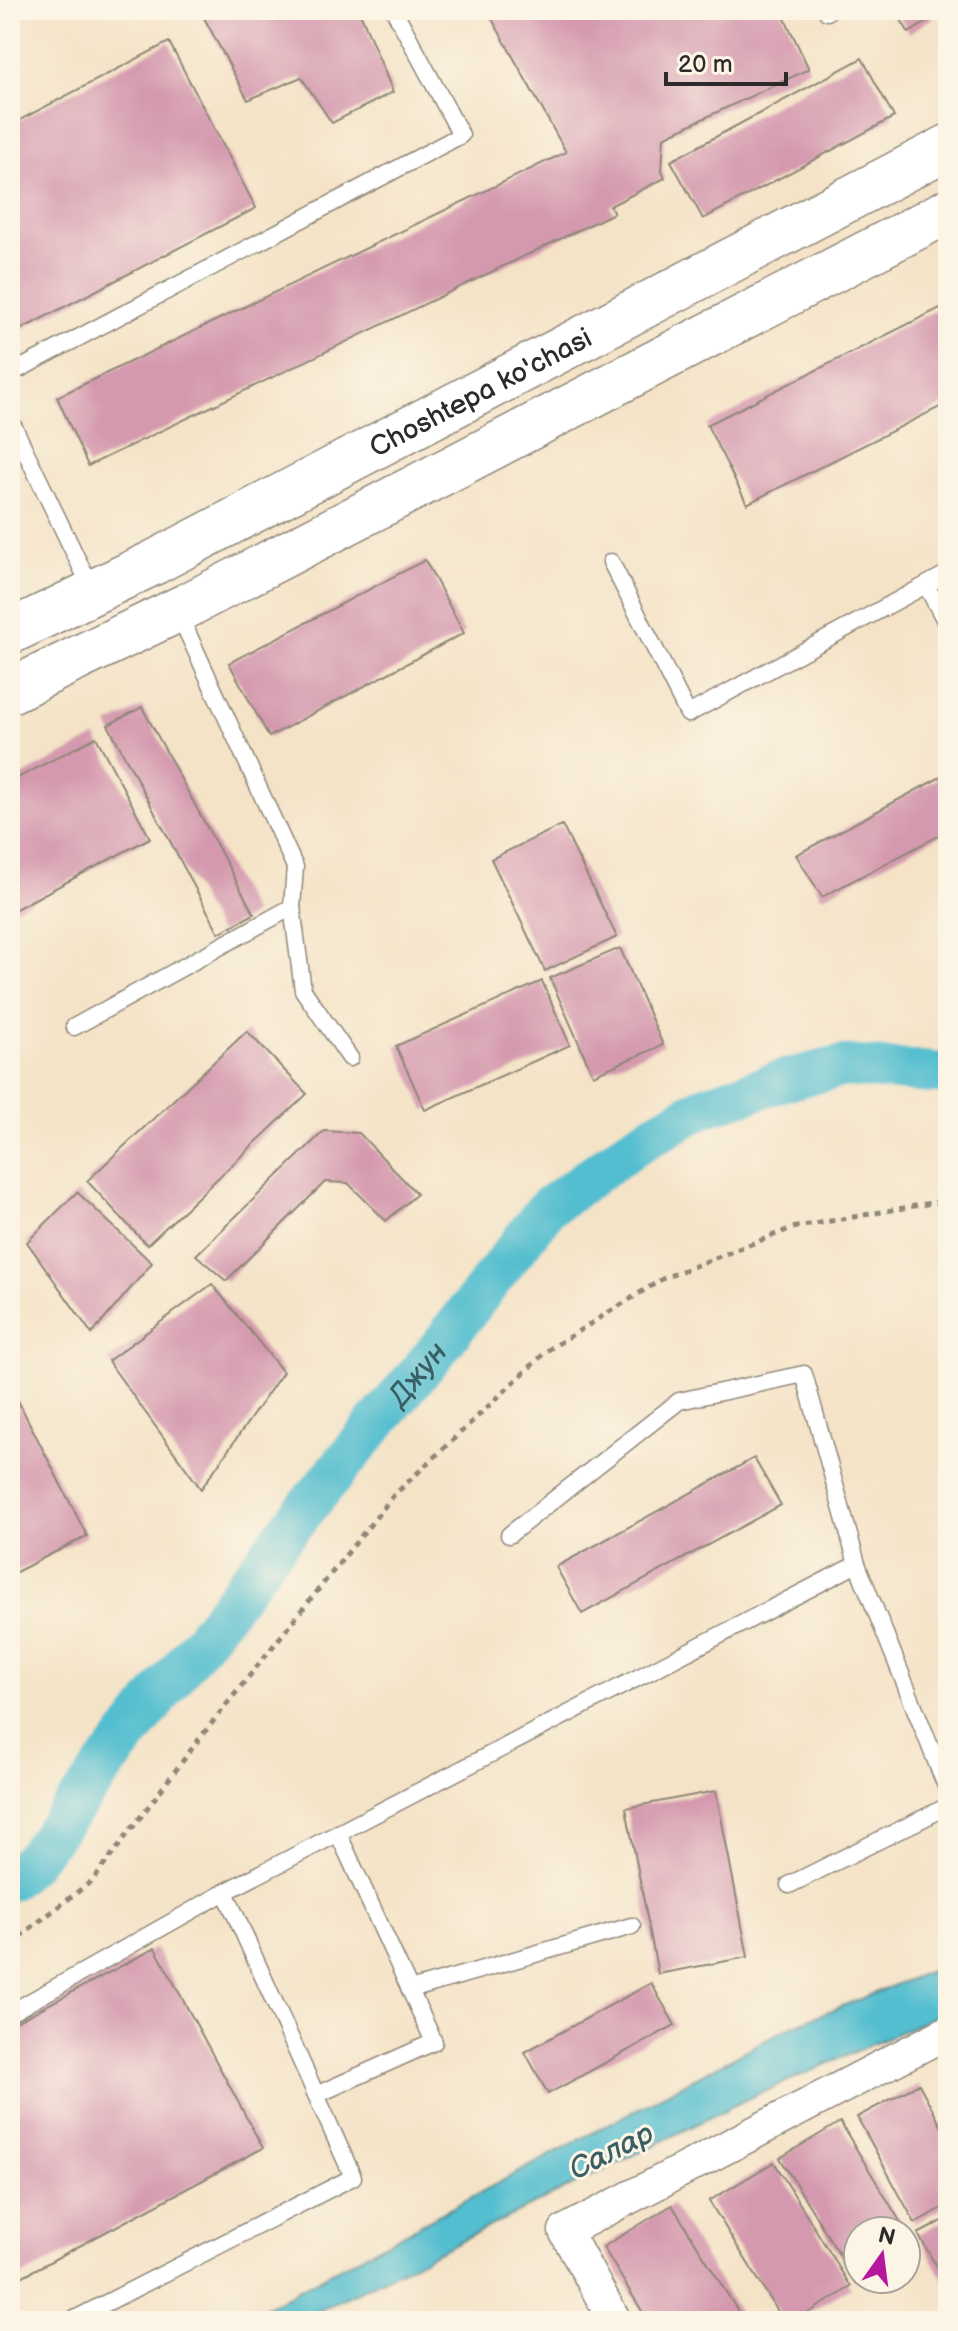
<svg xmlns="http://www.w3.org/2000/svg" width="958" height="2331" font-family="'Balsamiq Sans',sans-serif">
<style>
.water{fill:#53becf;stroke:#3f747d;stroke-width:2}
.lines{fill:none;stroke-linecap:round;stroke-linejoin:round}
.canal{stroke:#53becf;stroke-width:42}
.building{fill:#d499ae}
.service-casing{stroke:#908779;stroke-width:19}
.minor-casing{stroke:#908779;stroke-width:35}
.primary-casing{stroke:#908779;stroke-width:47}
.path{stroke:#908779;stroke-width:5;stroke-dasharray:6 6;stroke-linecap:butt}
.service{stroke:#fff;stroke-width:16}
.minor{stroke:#fff;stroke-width:32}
.primary{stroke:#fff;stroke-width:44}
.rail{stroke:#2b2b2b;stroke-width:6;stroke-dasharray:12 6;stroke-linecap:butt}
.labels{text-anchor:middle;stroke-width:6;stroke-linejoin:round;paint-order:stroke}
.street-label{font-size:28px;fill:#2b2b2b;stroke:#fcf5e5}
.water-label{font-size:30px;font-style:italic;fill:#395e64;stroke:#fcf5e5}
</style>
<rect width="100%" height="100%" fill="#fcf5e5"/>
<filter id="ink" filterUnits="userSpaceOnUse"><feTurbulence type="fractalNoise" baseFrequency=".0125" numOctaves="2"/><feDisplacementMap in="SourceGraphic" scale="16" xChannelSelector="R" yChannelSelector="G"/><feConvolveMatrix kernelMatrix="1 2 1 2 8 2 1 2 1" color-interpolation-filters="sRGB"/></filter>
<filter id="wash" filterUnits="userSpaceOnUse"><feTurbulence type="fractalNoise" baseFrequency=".006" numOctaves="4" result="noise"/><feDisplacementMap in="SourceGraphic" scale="32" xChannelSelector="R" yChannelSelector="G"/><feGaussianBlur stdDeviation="1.8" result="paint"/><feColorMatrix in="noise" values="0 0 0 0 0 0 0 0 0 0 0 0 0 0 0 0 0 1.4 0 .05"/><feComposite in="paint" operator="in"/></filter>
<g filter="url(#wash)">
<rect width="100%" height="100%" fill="#f4e3c7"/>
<polygon class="water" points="948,1964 948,2011 747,2099 298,2321 240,2321 792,2026"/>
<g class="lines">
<path class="canal" id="s1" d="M10,1880L31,1862L290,1527L439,1348L547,1208L635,1145L703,1107L785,1080L844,1066L948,1074"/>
</g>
<g id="blocks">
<g class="building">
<polygon points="208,10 359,10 393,92 332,123 301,77 248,100 202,14"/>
<polygon points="487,10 781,10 809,69 664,137 662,170 665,178 610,206 614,213 88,466 57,397 566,152"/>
<polygon points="895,10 945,10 909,33"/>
<polygon points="169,42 256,208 10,335 10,125"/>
<polygon points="862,58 894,117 703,219 671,161"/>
<polygon points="948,304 948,403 747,504 707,425"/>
<polygon points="425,560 464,633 269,737 229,663"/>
<polygon points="142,707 254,914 219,933 108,725"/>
<polygon points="96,737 150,838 10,912 10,782"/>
<polygon points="948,773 948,831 822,897 796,855"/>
<polygon points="562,825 617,937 545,971 491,859"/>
<polygon points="620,948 663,1045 593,1075 550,978"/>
<polygon points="542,981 570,1045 425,1110 396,1046"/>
<polygon points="247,1031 307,1094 147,1245 87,1181"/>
<polygon points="324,1131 359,1133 417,1194 386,1221 348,1183 325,1182 226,1281 196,1255"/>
<polygon points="77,1192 152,1263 92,1334 27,1242"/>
<polygon points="212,1284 283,1372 201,1489 108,1361"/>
<polygon points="10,1385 87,1536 10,1575"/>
<polygon points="754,1458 781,1505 582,1614 556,1567"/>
<polygon points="716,1791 748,1957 658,1974 626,1808"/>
<polygon points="155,1948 263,2148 10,2283 10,2025"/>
<polygon points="651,1983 675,2025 548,2094 525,2052"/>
<polygon points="919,2084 948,2139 948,2205 915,2223 857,2117"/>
<polygon points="840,2122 906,2231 858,2231 856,2282 780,2158"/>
<polygon points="774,2162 851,2287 795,2321 784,2321 709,2201"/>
<polygon points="672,2205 744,2321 648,2321 603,2247"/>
<polygon points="948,2218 948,2287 918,2234"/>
<polygon points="906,2231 915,2246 906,2251"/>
</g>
</g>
</g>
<g filter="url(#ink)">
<use href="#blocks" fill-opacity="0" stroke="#908779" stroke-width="2"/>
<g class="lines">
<g class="service-casing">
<g id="service">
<polyline points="827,10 827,12"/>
<polyline points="10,374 461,135 394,10"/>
<polyline points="10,419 92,590"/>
<polyline points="611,562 688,714 948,573"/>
<polyline points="926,585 948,626"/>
<polyline points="178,612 295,867 292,907 303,990 350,1058"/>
<polyline points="74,1027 292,907"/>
<polyline points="857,1564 948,1791"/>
<polyline points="789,1885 948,1806"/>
<polyline points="225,1892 857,1564 804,1374 679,1401 509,1535"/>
<polyline points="410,1990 632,1926"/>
<polyline points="10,2013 225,1892 353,2177 71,2321"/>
<polyline points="316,2095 434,2042 338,1833"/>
</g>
</g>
<g class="minor-casing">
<polyline id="minor" points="615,2321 565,2231 948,2032"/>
</g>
<g class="primary-casing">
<g id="primary">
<path id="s2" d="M10,632L155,562L948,147"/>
<polyline points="10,691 192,603 948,211"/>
</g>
</g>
<polyline class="path" points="10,1944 93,1880 203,1734 393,1496 548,1350 664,1278 792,1228 948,1200"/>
<use href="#service" class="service"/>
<use href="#minor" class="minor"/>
<use href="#primary" class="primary"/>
<polyline class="rail" points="10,18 29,10"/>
</g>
</g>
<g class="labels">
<g class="street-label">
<text dy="10" stroke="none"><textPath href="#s2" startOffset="528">Choshtepa ko'chasi</textPath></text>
</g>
<g class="water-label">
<text dy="10" stroke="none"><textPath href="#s1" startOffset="650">Джун</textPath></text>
<text transform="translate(611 2151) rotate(-27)" y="10">Салар</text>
</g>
</g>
<rect width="958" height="2331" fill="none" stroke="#fcf5e5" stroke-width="40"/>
<g transform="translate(882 2255) rotate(14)"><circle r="38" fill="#fcf5e5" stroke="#a8a49b" stroke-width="2"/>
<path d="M0-6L14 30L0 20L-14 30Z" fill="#b5179e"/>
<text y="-12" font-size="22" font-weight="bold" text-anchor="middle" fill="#2b2b2b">N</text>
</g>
<path d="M666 72v12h120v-12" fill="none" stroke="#2b2b2b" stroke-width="4"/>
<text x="678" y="72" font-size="24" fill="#2b2b2b" stroke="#fcf5e5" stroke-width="6" paint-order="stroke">20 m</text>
</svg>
